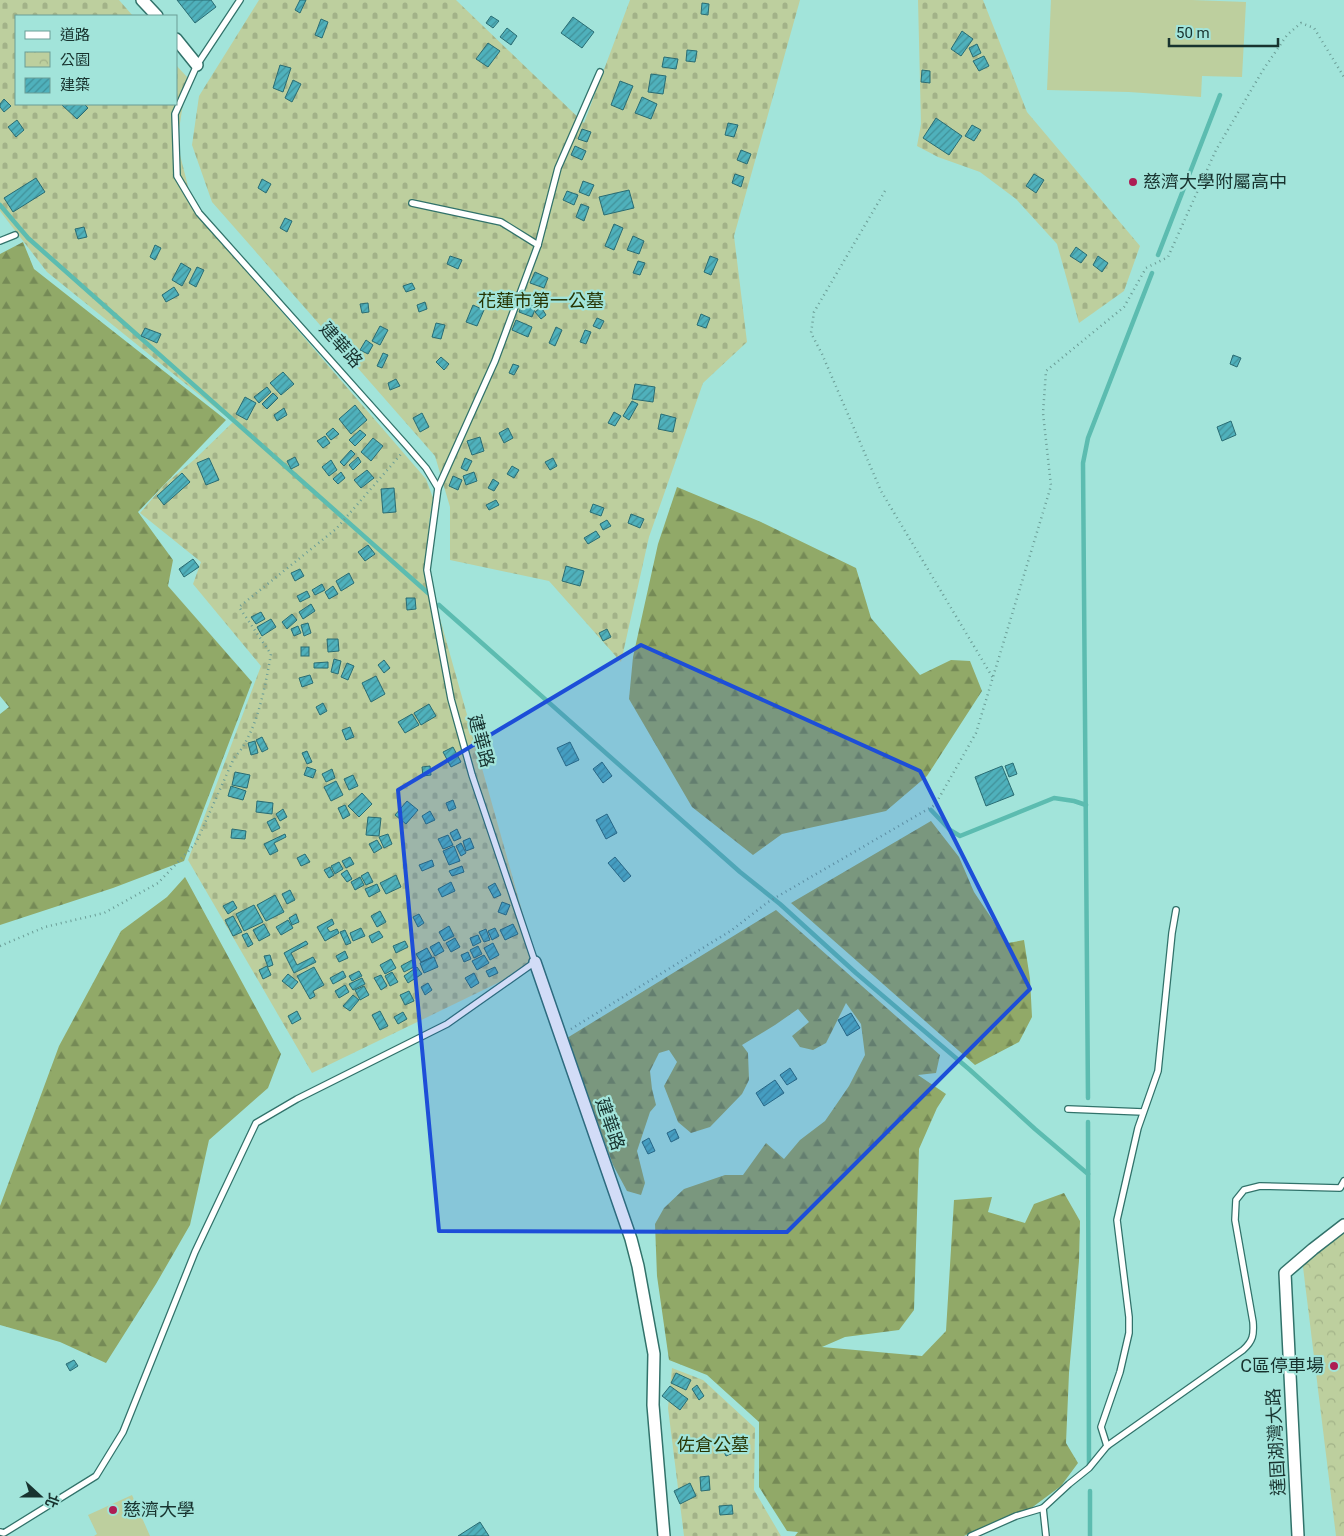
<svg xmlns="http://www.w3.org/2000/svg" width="1344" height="1536" font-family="Roboto,'Noto Sans TC',sans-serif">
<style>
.green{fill:#bdcf9e}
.forest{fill:url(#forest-firs)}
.cemetery{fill:url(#cemetery-stones)}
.park{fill:url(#park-crowns)}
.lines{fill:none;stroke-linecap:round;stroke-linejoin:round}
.stream{stroke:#5cbcb0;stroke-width:4.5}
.building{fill:url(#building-hatch);stroke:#296c73}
.service-casing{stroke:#31726a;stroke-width:8}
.minor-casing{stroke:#31726a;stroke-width:14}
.path{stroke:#6b9d96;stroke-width:2.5;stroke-dasharray:1 4;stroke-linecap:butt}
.service{stroke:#fff;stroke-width:5.5}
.minor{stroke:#fff;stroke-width:11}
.marked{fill:#1d4ed8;fill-opacity:0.2;stroke:#1d4ed8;stroke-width:4;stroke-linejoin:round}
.poi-dot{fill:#ad1d54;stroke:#a2e4da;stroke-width:2}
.labels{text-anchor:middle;stroke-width:4.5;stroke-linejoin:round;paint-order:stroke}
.poi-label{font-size:18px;fill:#18332f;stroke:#a2e4da;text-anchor:start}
.park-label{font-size:18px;fill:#273503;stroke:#a2e4da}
.street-label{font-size:18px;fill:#18332f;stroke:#a2e4da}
</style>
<defs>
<pattern id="forest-firs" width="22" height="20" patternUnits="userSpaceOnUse" patternTransform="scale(1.25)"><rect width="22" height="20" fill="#91a968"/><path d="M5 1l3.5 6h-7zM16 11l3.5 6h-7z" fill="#758a56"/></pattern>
<pattern id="cemetery-stones" width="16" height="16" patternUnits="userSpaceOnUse" patternTransform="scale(1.25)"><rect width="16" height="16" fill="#bdcf9e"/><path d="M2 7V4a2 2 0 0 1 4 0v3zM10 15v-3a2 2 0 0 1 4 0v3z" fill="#a2b288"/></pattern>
<pattern id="park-crowns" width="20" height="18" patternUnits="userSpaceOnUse" patternTransform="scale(1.25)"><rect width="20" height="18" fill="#bdcf9e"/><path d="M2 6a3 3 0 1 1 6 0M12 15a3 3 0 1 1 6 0" fill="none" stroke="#a2b288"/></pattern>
<pattern id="building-hatch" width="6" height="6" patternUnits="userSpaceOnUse" patternTransform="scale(1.25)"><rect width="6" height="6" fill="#4fb1bc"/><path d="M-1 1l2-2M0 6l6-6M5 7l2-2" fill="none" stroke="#419199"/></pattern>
</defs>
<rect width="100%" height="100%" fill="#a2e4da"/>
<g class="green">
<polygon points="1051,0 1192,0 1246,2 1242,77 1202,76 1201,97 1129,92 1047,90"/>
<polygon points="132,1495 150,1536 94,1536 97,1534 88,1515"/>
</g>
<g class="forest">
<polygon points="23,242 34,269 226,420 138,512 173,560 168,586 252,682 184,861 113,888 0,925 0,714 9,707 0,696 0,254"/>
<polygon points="677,487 761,522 856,568 871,618 920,675 951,660 970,661 982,691 927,776 886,811 782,834 753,855 692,807 629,699 633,657 658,544"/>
<polygon points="931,821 959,857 974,892 1008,943 1024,940 1030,979 1032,1017 1019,1042 975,1065 791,903"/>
<polygon points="185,877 281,1054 268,1088 209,1140 190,1225 156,1284 106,1363 60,1342 0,1325 0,1206 59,1046 121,931 167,897"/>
<polygon points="776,910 940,1055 936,1073 918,1075 946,1094 937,1108 919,1149 914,1310 899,1330 845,1337 822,1347 922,1356 946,1331 954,1200 992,1197 988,1212 1025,1223 1034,1204 1064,1193 1080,1221 1079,1261 1069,1373 1066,1443 1078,1463 1061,1486 1030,1509 964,1536 795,1536 798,1532 787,1531 759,1487 759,1422 707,1375 669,1360 657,1276 655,1224 664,1208 684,1189 725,1175 743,1175 766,1143 784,1159 800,1140 825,1121 849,1086 865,1055 861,1024 846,1003 826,1043 813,1050 800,1047 792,1036 809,1022 798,1009 775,1025 742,1045 748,1053 749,1080 742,1094 710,1127 691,1133 678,1122 664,1086 677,1062 669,1050 659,1053 650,1071 652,1089 656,1105 650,1112 637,1151 645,1183 641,1195 627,1191 613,1165 567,1038"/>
</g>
<g class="cemetery">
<polygon points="0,0 119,0 133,16 16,16 16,104 176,104 176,65 187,77 177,143 194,210 426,479 433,498 429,523 427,584 430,583 537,964 312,1073 188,860 261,666 193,584 201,562 140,513 165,484 195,459 233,422 47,272 0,211"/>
<polygon points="259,0 456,0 584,123 630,0 800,0 734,236 747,342 703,383 649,537 621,662 549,581 450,560 450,507 435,456 212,202 192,145 199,96"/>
<polygon points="918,0 983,0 1027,112 1140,246 1124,291 1079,323 1057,244 1016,199 980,172 938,157 917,146 921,124"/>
<polygon points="672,1368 703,1380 755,1428 754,1490 781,1536 684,1536 668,1408"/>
</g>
<polygon class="park" points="1344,1230 1344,1536 1336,1536 1303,1267 1330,1232"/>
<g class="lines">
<g class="stream">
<polyline points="0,205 28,238 428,593"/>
<polyline points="1158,255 1220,95"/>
<polyline points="439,605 740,872 780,904 856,973 970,1070 1035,1129 1088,1174"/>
<polyline points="931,810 950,830 960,836 1054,798 1074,801 1086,805"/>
<polyline points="1088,1098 1083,463 1088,438 1152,273"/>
<polyline points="1088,1122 1089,1468"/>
<polyline points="1090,1491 1090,1536"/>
</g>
</g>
<g class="building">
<polygon points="177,0 211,0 216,7 195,23"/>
<polygon points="300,0 306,0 300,13 295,10"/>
<polygon points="702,3 709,4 708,15 701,14"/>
<polygon points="491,16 499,21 493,28 486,23"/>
<polygon points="573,17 594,32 582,48 561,33"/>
<polygon points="321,19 328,22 322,38 315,35"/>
<polygon points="507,28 517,36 511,45 500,37"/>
<polygon points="962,31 973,39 961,56 951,49"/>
<polygon points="488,43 500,51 488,67 476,59"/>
<polygon points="977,44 981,53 973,57 969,48"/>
<polygon points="687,50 697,51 695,62 686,61"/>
<polygon points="984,56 989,66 979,71 973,61"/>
<polygon points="664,57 678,59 676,69 662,67"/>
<polygon points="280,65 291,68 283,92 273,88"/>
<polygon points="922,70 930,71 930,83 921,82"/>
<polygon points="651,74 666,76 663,94 648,92"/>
<polygon points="293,80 301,84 292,102 285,98"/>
<polygon points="620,81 633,86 623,110 611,105"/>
<polygon points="642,97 657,104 651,119 635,113"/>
<polygon points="4,99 11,106 4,112 0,107 0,104"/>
<polygon points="63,104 84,104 88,108 77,119 62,105"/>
<polygon points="936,118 962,136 949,155 923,138"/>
<polygon points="17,120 24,130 16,137 8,127"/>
<polygon points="728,123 738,125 734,137 725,135"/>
<polygon points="972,125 981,130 974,141 965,136"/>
<polygon points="582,129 591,132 587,142 578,139"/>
<polygon points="575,146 586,151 582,160 571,155"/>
<polygon points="741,150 751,154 747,164 737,160"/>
<polygon points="735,174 744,177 741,187 732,183"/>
<polygon points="1034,174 1044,180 1036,193 1026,186"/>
<polygon points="36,178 45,192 13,212 4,198"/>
<polygon points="262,179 271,184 266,193 258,188"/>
<polygon points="583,181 594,185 589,196 579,192"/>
<polygon points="629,190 634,208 604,215 599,197"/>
<polygon points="567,191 578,195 574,205 563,200"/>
<polygon points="581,204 589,207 584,221 576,217"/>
<polygon points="285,218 292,221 287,232 280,228"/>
<polygon points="614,224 623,228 614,250 605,246"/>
<polygon points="84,227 87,237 78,239 75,229"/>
<polygon points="633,236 644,241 639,254 627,250"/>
<polygon points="155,245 161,248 155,260 150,257"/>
<polygon points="1076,247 1087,255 1081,263 1070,256"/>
<polygon points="450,256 462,260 458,269 447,264"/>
<polygon points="710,256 718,259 711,275 704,272"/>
<polygon points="1098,256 1108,263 1102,272 1093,265"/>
<polygon points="638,261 645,263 640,275 633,273"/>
<polygon points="181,263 191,269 182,286 172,280"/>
<polygon points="197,267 204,270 196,287 189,283"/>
<polygon points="535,272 548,278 544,288 530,283"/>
<polygon points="412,283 415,289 406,292 403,286"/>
<polygon points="174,287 179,295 166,302 162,295"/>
<polygon points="425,302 427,309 419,312 417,305"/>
<polygon points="523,302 536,307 532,317 519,312"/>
<polygon points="368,303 369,312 362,313 360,304"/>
<polygon points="473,305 484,310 477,326 466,322"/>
<polygon points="541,307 546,315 541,319 535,312"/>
<polygon points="701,314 710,318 706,328 697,325"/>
<polygon points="597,318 604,321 600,329 593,326"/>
<polygon points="516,320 532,327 528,337 512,330"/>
<polygon points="436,323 445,325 441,339 432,337"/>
<polygon points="380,326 388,330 380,345 372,341"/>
<polygon points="556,327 562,330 555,346 549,343"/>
<polygon points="145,328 161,334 157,343 141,336"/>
<polygon points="585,330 591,332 586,344 580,342"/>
<polygon points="366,340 373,345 368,354 360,350"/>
<polygon points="383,353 388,355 382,368 377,366"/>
<polygon points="1233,355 1241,358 1237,367 1230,364"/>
<polygon points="441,357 449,364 444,370 436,362"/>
<polygon points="513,364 519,366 514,375 509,373"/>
<polygon points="283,372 294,384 281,395 270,383"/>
<polygon points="396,379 400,386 390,390 388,383"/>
<polygon points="635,384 655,387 653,402 632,399"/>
<polygon points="267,387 271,392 259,403 254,397"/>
<polygon points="273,393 278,398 267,409 262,404"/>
<polygon points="245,397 256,403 247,420 236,414"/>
<polygon points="632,401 638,404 629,420 623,416"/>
<polygon points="355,405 367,420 351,434 339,419"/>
<polygon points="284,408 287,415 277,421 274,415"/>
<polygon points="614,412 621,416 615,426 608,423"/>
<polygon points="422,413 429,427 420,432 413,418"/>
<polygon points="661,414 676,418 673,432 658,429"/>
<polygon points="1231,421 1236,435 1222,441 1217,427"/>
<polygon points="333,428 339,434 331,440 326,434"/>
<polygon points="508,428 513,438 504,443 499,433"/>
<polygon points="360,430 366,435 355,446 349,440"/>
<polygon points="325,436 330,443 323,448 317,441"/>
<polygon points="480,437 484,451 472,455 467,441"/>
<polygon points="373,438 383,446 371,461 361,452"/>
<polygon points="351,450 355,454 344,466 340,462"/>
<polygon points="295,457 299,465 291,469 287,461"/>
<polygon points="358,457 361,462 353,470 349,465"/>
<polygon points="209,458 219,480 206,485 197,463"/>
<polygon points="465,458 472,461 467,471 461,468"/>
<polygon points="553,458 557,466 550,470 545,462"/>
<polygon points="331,460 337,470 329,476 322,467"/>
<polygon points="512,466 519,470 514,478 507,474"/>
<polygon points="367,470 374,478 361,488 354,480"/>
<polygon points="341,472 345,478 338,484 333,479"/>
<polygon points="474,472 477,481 466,485 463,476"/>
<polygon points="182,473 190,482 164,505 157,496"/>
<polygon points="453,476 462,480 458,490 449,486"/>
<polygon points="493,479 499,483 494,491 488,488"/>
<polygon points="394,488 396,512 383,513 381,489"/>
<polygon points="496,500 499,505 489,510 486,505"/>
<polygon points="593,504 604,508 601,516 590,512"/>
<polygon points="631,514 644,519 640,528 628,523"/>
<polygon points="607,520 611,526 603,530 600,524"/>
<polygon points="596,531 600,537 588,544 584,538"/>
<polygon points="368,545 375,554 365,561 358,552"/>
<polygon points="193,559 199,567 184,577 179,569"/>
<polygon points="566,566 584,571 580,586 562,581"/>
<polygon points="300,569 304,576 295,581 291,573"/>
<polygon points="349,573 354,583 341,591 336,581"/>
<polygon points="322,584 325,590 315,595 312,590"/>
<polygon points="333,586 338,594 329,599 325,592"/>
<polygon points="307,591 310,597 300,602 297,596"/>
<polygon points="406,598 415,598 416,609 407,610"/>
<polygon points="311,604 315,611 303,619 299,612"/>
<polygon points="261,612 265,619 256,624 251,617"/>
<polygon points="292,614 297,620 287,629 282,622"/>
<polygon points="271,619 276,627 262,636 257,627"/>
<polygon points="308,623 311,633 304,636 301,625"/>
<polygon points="298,626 301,633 294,636 291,629"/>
<polygon points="607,629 611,637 603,641 599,633"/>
<polygon points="327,639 338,639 339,651 328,652"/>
<rect x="301" y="647" width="8" height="9"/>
<polygon points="334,659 341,661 338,674 331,672"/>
<polygon points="384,660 390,668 384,673 378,665"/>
<polygon points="328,662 328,668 314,668 314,663"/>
<polygon points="347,663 354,666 348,680 341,677"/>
<polygon points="310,675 313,683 302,687 299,678"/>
<polygon points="376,676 385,694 371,702 362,683"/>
<polygon points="323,703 327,711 320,715 316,707"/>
<polygon points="429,704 436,716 421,725 414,713"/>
<polygon points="412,714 419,725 405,733 398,722"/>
<polygon points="350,727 354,737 346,740 342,730"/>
<polygon points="262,737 268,749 262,752 256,740"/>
<polygon points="255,741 258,753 251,755 248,743"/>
<polygon points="570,742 579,760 566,766 557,748"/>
<polygon points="453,747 461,762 451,767 443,752"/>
<polygon points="307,751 312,762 307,764 302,753"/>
<polygon points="602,762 612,776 603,783 593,769"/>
<polygon points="1013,763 1017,774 1009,777 1005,766"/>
<polygon points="430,766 431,775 423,776 422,767"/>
<polygon points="1002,766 1014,795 986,806 975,777"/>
<polygon points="307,767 316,770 313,778 304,775"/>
<polygon points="332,769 335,778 326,782 322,774"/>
<polygon points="235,772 250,775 247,788 232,785"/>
<polygon points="353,775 358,786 349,790 344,779"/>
<polygon points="336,781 343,795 331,801 324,787"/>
<polygon points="231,786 246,791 243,800 228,796"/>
<polygon points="362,793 372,804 359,817 348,806"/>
<polygon points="453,800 456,808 449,811 446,803"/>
<polygon points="257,801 273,803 272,814 256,812"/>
<polygon points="407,801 418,810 406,824 395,815"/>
<polygon points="345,805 350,815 343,819 338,808"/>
<polygon points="283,809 287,817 280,821 276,814"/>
<polygon points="430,811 435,820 426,824 422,816"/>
<polygon points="607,814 617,833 606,839 596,820"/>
<polygon points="368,817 381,818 379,836 366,835"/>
<polygon points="275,818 280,828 272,832 267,822"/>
<polygon points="232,829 246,831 245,839 231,838"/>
<polygon points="457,829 461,838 454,841 450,833"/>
<polygon points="285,834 286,837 274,843 278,851 270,855 264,844"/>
<polygon points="388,834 392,844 384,848 379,837"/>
<polygon points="448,835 453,845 443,849 438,839"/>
<polygon points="470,838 474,848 466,851 463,841"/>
<polygon points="377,840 382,848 374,853 369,844"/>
<polygon points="461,843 466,853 461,856 456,846"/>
<polygon points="454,846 460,861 449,865 443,851"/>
<polygon points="305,854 310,862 301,866 297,858"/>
<polygon points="350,857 354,864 346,868 342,861"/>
<polygon points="615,857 631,876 624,882 608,863"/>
<polygon points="432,860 434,866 422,871 419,865"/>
<polygon points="339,862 343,869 335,874 331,866"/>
<polygon points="462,866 464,872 452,876 449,871"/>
<polygon points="330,867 334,875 329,878 324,870"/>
<polygon points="347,870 352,879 347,882 341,874"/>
<polygon points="368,872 373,882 366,885 361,876"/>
<polygon points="396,875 401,887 386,894 380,883"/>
<polygon points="360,877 364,885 355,890 351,882"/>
<polygon points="451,882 455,891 442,897 438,889"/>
<polygon points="495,883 501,895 494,898 488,887"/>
<polygon points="377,884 380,891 369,897 365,889"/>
<polygon points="290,890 295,900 287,904 282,894"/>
<polygon points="275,895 284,912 266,921 257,905"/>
<polygon points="233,901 237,908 228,914 223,906"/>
<polygon points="502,902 510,905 506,915 498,912"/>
<polygon points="254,905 263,922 244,931 236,914"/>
<polygon points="380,911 386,922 377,927 371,916"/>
<polygon points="296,914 299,922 292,925 289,918"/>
<polygon points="419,914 424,923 418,927 413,917"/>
<polygon points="233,916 242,932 233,936 225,920"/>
<polygon points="332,919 334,924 327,928 330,932 337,929 339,933 325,941 317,927"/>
<polygon points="288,920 293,928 281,935 276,927"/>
<polygon points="264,924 270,935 259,941 253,930"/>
<polygon points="513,924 518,934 505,940 500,930"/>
<polygon points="449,926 454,936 444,941 439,932"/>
<polygon points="361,928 365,936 353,941 350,933"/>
<polygon points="495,928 499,936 492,940 488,931"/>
<polygon points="486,929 490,940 484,942 479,932"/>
<polygon points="345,930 351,943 346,945 340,932"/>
<polygon points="379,931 383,937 372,943 369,936"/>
<polygon points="247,933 253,944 248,947 242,935"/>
<polygon points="478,935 481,942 473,946 470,938"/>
<polygon points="455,938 460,947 451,952 446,943"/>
<polygon points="306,941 308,944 291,953 297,965 313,957 316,962 294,973 284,953"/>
<polygon points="405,941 408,947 396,953 393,946"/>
<polygon points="439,942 444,951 435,956 430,947"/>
<polygon points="493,943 499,955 490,960 484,948"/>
<polygon points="478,946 482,954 474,958 470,950"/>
<polygon points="427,948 432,957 421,962 416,954"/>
<polygon points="345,951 348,958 339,962 336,956"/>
<polygon points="468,952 471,959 464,962 461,955"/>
<polygon points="270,955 273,965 268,967 264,956"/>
<polygon points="484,955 489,963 477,970 472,961"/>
<polygon points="434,957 438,967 424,973 420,963"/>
<polygon points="391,959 396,968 385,974 380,965"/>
<polygon points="412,960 416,966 404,972 401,966"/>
<polygon points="267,966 271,975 263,979 259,970"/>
<polygon points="314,967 324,985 313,991 315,996 310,999 297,976"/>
<polygon points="417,967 422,974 408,983 404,976"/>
<polygon points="495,967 498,973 489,977 486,971"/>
<polygon points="343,971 346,977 333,984 330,978"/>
<polygon points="359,971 362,976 352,981 349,976"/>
<polygon points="392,972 398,982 390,986 385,976"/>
<polygon points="474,973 479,983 471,988 465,978"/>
<polygon points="288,974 298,982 292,989 282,981"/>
<polygon points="381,975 387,986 381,990 374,978"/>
<polygon points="362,978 365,984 353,990 349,984"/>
<polygon points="428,983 432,990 425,995 421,987"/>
<polygon points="345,985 349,992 339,998 335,991"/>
<polygon points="364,986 369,995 360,1000 355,990"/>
<polygon points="409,991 414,1001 405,1005 400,995"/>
<polygon points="353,995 359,1000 350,1011 343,1006"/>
<polygon points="297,1011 301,1019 292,1024 288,1016"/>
<polygon points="380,1011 388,1026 380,1030 372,1015"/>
<polygon points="403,1012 407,1019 398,1024 394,1017"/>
<polygon points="851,1013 860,1028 847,1036 838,1020"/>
<polygon points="790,1068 797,1079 787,1085 780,1075"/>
<polygon points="775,1080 784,1093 764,1106 756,1093"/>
<polygon points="675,1129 679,1138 671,1142 667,1133"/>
<polygon points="649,1138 655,1151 648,1154 642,1142"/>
<polygon points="74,1360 78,1366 70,1371 66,1364"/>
<polygon points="676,1373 691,1380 686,1390 671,1383"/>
<polygon points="697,1385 704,1396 699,1400 692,1389"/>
<polygon points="670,1386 688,1399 680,1410 662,1396"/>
<polygon points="729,1444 733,1453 726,1456 722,1448"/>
<polygon points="709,1476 710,1490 701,1491 700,1477"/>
<polygon points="690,1483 696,1496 680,1504 674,1491"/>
<polygon points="732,1505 733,1514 720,1515 719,1506"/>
<polygon points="480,1522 489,1536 458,1536"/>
</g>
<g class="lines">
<g class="service-casing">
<g id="service">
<polyline points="412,203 501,222 538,245"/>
<polyline points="0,241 15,235"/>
<polyline points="438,488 495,361 538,245 558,168 600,72"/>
<polyline points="1068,1109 1143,1112"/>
<polyline points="1107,1446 1101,1427 1120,1372 1129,1333 1129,1317 1117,1220 1138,1128 1158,1071 1172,933 1176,910"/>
<polyline points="0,1532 4,1533 96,1476 123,1432 195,1252 256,1123 297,1099 447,1024 535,962 472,775 451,699 427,570 438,488 426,468 407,446 199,213 177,176 175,114 197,65 240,0"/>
<polyline points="971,1536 1016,1516 1043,1508"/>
<path d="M1046,1536L1043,1508L1069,1484L1089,1468L1107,1446L1243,1350C1253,1341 1254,1335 1253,1322L1235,1220L1236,1200L1244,1190L1260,1186L1340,1188L1344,1181"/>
</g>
</g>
<g class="minor-casing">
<g id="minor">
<polyline points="142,0 157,16"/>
<polyline points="176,39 197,65"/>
<polyline points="535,962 631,1239 638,1266 654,1354 653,1405 664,1536"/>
<polyline points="1298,1536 1285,1273 1313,1249 1344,1225"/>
</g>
</g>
<g class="path">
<polyline points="885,191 814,312 811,333 822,354 881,491 993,678"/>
<path d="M0,946L45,927L104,913L158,883L196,843L234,758C257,734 265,687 271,654L239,607L336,529L402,453"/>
<polyline points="571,1029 732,930 768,902 935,805 976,733 1051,486 1043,413 1046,371 1124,307 1146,268 1168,257 1216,150 1263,70 1287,35 1301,23 1314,28 1344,77"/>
</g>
<use href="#service" class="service"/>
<use href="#minor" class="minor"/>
</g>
<path class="marked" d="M641,645L920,771L1030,989L787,1232L439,1231L398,790Z"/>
<g class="poi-dot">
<circle cx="1133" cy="182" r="5"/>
<circle cx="1334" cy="1366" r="5"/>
<circle cx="113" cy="1510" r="5"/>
</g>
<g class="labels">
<g class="poi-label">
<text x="1143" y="188">慈濟大學附屬高中</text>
<text x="1324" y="1372" text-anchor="end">C區停車場</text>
<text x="123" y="1516">慈濟大學</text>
</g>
<g class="park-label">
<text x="541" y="307">花蓮市第一公墓</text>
<text x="713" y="1451">佐倉公墓</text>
</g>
<g class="street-label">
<text transform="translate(341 345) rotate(48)" y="6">建華路</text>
<text transform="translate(481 741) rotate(75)" y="6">建華路</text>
<text transform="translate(610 1124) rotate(71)" y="6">建華路</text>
<text transform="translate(1276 1442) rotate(-93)" y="6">達固湖灣大路</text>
</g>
</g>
<rect x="15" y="15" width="162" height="90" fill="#a2e4da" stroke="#6b9d96"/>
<rect x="25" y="31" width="25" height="8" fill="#ffffff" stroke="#6b9d96"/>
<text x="60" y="40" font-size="15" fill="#18332f">道路</text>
<rect x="25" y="52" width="25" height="15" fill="url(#park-crowns)" stroke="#6b9d96"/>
<text x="60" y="65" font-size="15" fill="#18332f">公園</text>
<rect x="25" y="78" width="25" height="15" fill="url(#building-hatch)" stroke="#6b9d96"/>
<text x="60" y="90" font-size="15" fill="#18332f">建築</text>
<g transform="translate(40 1496) rotate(111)" stroke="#a2e4da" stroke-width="4" paint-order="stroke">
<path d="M0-4L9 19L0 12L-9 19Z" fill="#18332f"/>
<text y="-8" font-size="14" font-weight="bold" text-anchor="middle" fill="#18332f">北</text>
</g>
<path d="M1169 38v8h109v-8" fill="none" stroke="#18332f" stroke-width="2.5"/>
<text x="1176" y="38" font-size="15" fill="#18332f" stroke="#a2e4da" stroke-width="4" paint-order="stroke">50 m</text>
</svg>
